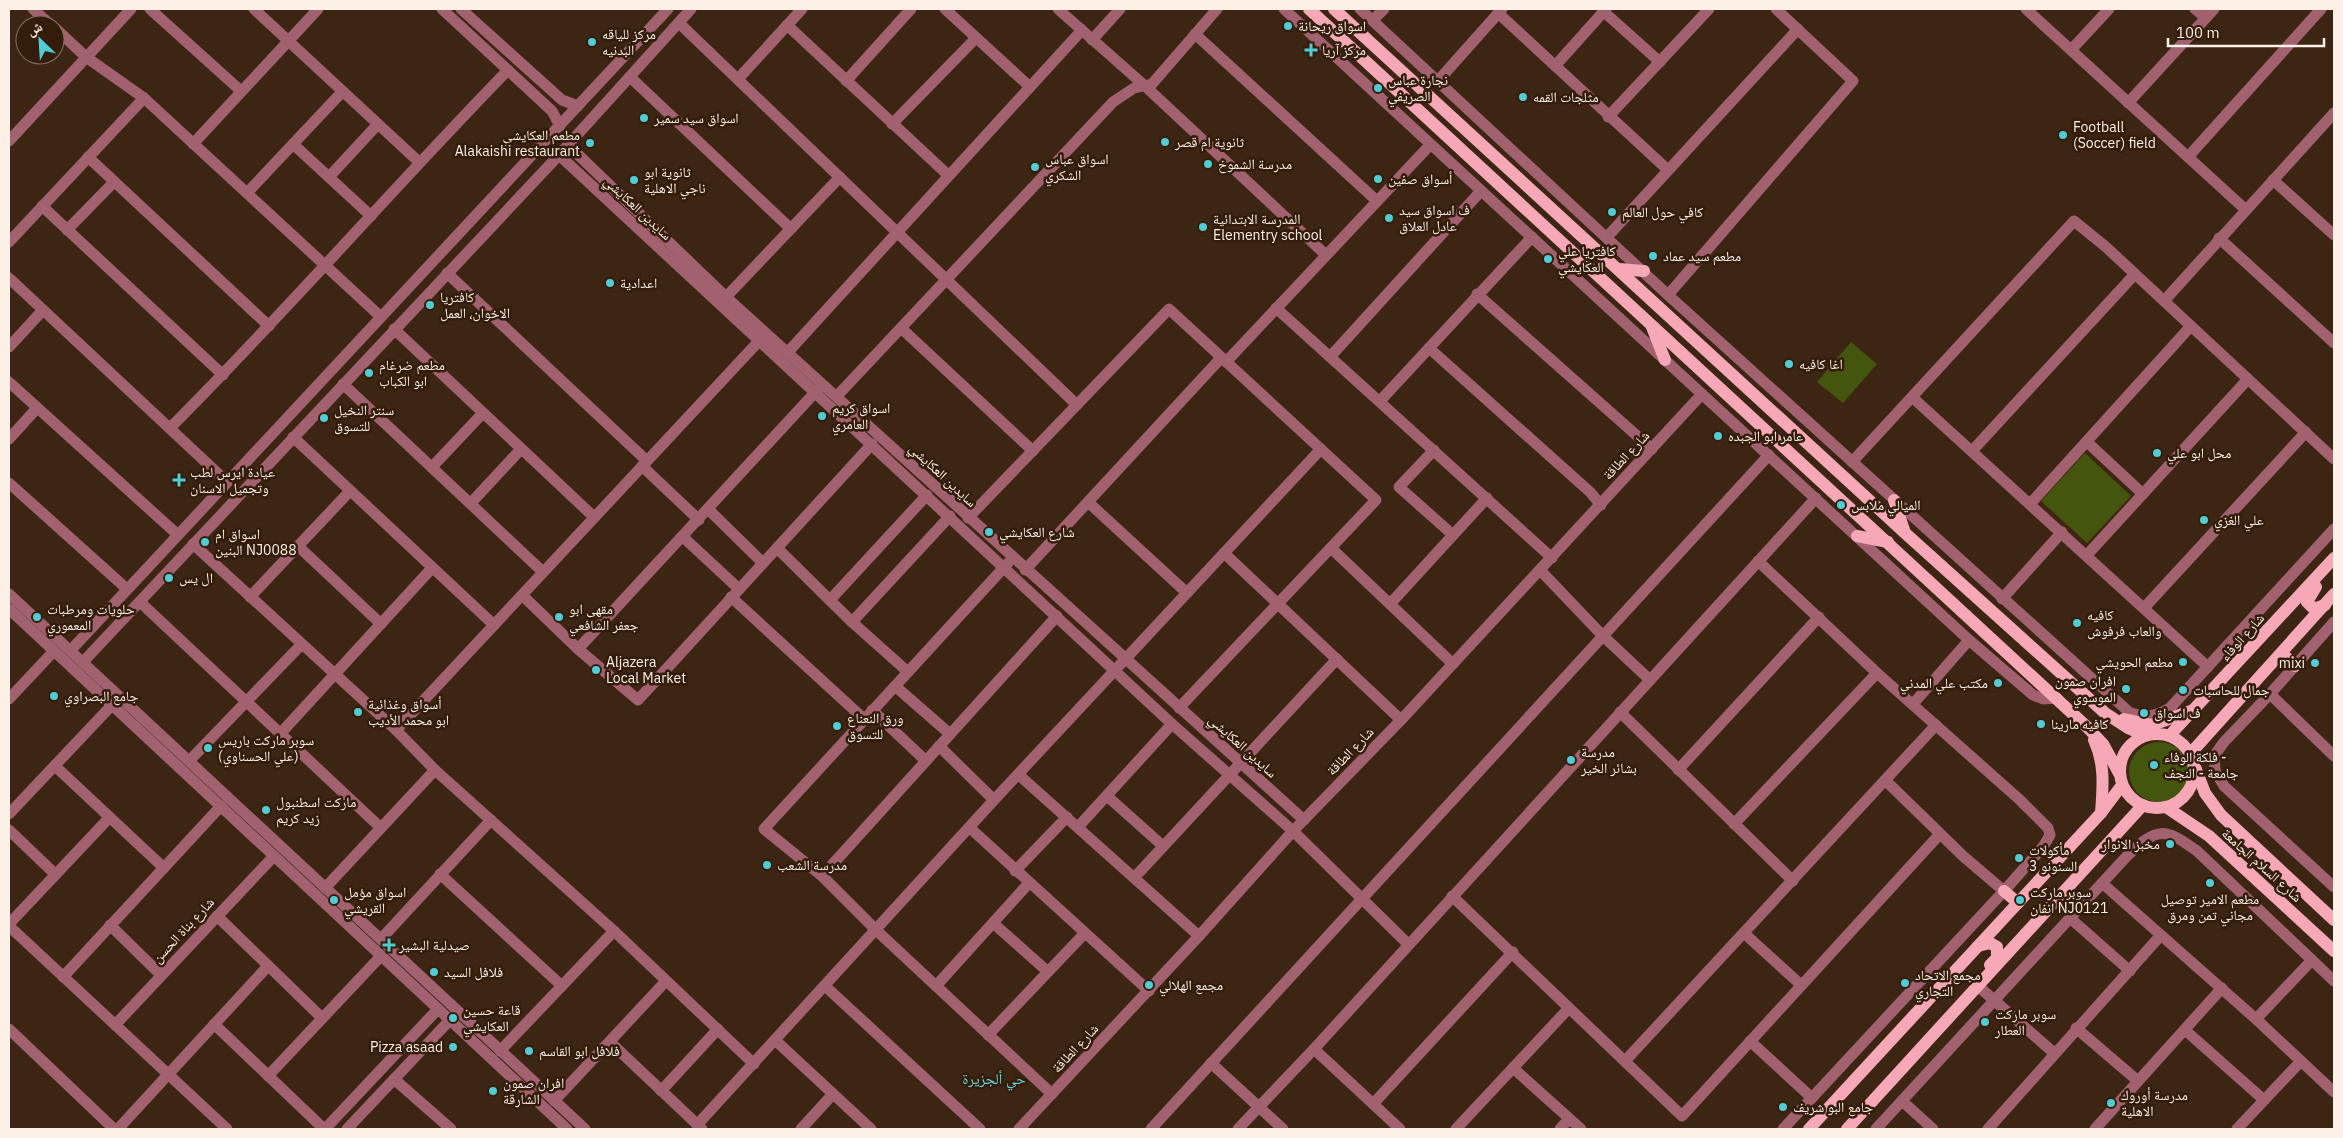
<svg xmlns="http://www.w3.org/2000/svg" width="2343" height="1138" font-family="'IBM Plex Sans','Noto Naskh Arabic',sans-serif">
<style>
.green{fill:#44550e}
.lines{fill:none;stroke-linecap:round;stroke-linejoin:round}
.minor{stroke:#a1616e;stroke-width:11}
.major{stroke:#f7a8b7;stroke-width:12}
.poi-dot{fill:#51ccd4;stroke:#331c09;stroke-width:2}
.labels{text-anchor:middle;stroke-width:5;stroke-linejoin:round;paint-order:stroke}
.poi-label{font-size:14px;fill:#fdf0e7;stroke:#331c09;text-anchor:start}
.street-label{font-size:14px;fill:#fdf0e7;stroke:#331c09}
.neighbourhood-label{font-size:15px;fill:#68d4db;stroke:#331c09}
</style>
<rect width="100%" height="100%" fill="#3d2513"/>
<g class="green">
<polygon points="1851,342 1877,364 1843,403 1817,382"/>
<polygon points="2085,453 2131,496 2087,543 2041,501"/>
<circle cx="2159" cy="772" r="30"/>
</g>
<g class="lines">
<g class="minor">
<polyline points="33,9 51,25"/>
<polyline points="150,9 241,91"/>
<polyline points="254,9 419,162"/>
<polyline points="442,9 552,111 560,126"/>
<polyline points="461,9 562,100 578,106"/>
<polyline points="945,9 1030,87"/>
<polyline points="1058,9 1145,86 1326,255"/>
<polyline points="1284,9 1969,640 2033,695 2043,699 2057,698"/>
<path d="M1360,9L1668,295L2129,712C2144,718 2156,717 2170,708L2334,529"/>
<polyline points="2026,9 2246,210"/>
<polyline points="2195,9 2206,18"/>
<polyline points="1603,11 1660,62"/>
<polyline points="1498,13 1668,170"/>
<polyline points="1373,20 1384,9"/>
<polyline points="679,23 1077,405"/>
<polyline points="787,25 948,175"/>
<polyline points="55,28 86,57 144,98 381,317"/>
<polyline points="1195,34 1377,201"/>
<polyline points="1092,40 1120,9"/>
<polyline points="2071,50 2109,9"/>
<polyline points="1555,66 1606,9"/>
<polyline points="630,77 791,229"/>
<polyline points="738,79 802,9"/>
<polyline points="846,81 911,9"/>
<polyline points="1437,82 1502,9"/>
<polyline points="2128,103 2214,9"/>
<polyline points="1608,117 1709,9"/>
<polyline points="892,124 976,38"/>
<polyline points="9,141 131,9"/>
<polyline points="193,144 318,9"/>
<polyline points="293,144 371,216"/>
<polyline points="568,145 726,297 1304,820"/>
<polyline points="559,155 1172,724 1293,831 1408,944"/>
<polyline points="88,157 269,326"/>
<polyline points="2188,157 2321,9"/>
<polyline points="329,177 378,124"/>
<polyline points="2273,180 2334,235"/>
<polyline points="247,193 342,92"/>
<polyline points="42,206 223,375"/>
<polyline points="67,230 114,182"/>
<polyline points="1607,237 1798,29"/>
<polyline points="2219,238 2334,343"/>
<polyline points="9,242 144,98"/>
<polyline points="447,273 647,461"/>
<polyline points="9,278 227,482"/>
<polyline points="1477,294 1652,449"/>
<polyline points="1668,295 1853,81 1776,9"/>
<polyline points="726,297 840,177"/>
<polyline points="2164,301 2334,113"/>
<polyline points="1276,308 1552,558"/>
<polyline points="901,328 1033,451"/>
<polyline points="394,329 594,517"/>
<polyline points="9,347 43,310"/>
<polyline points="1429,348 1590,492 1601,505"/>
<polyline points="788,352 1082,30"/>
<polyline points="1330,357 1481,191"/>
<polyline points="1226,362 1430,145"/>
<polyline points="9,382 178,535"/>
<polyline points="343,384 543,572"/>
<polyline points="837,396 1113,102 1134,88 1152,84 1217,9"/>
<polyline points="1912,397 2208,667"/>
<polyline points="1380,401 1532,237"/>
<path d="M170,428C286,312 393,188 508,70"/>
<polyline points="293,437 494,625"/>
<polyline points="9,439 37,408"/>
<polyline points="2087,442 2143,494"/>
<polyline points="1434,450 1399,487 1453,535"/>
<polyline points="1972,451 2135,274"/>
<polyline points="1852,462 2074,221 2106,247 2334,459"/>
<polyline points="642,466 699,520"/>
<polyline points="432,467 483,413"/>
<polyline points="9,483 127,589"/>
<polyline points="1088,502 1187,593"/>
<polyline points="471,503 521,449"/>
<polyline points="2030,504 2191,326"/>
<polyline points="709,510 763,563"/>
<polyline points="968,518 1169,309 1376,500 1179,708"/>
<polyline points="683,537 739,589"/>
<polyline points="193,544 396,730 435,770 614,931 754,1064"/>
<polyline points="298,546 381,624"/>
<polyline points="777,548 852,622 908,672"/>
<polyline points="1331,548 1453,664"/>
<polyline points="1224,553 1401,720"/>
<polyline points="2087,555 2248,379"/>
<polyline points="1758,561 1877,673 2020,800 2048,828 2050,835 2043,847 2004,891 1963,856 1885,780"/>
<polyline points="1008,563 764,829 822,876 876,930 1052,1094"/>
<polyline points="1025,570 1221,358"/>
<polyline points="1540,570 1602,635 1650,680"/>
<polyline points="9,594 585,1129"/>
<polyline points="523,596 578,649 638,700 872,444"/>
<polyline points="250,597 350,491"/>
<polyline points="731,597 864,719"/>
<polyline points="2002,599 2062,532"/>
<polyline points="830,600 927,495"/>
<polyline points="140,602 381,828"/>
<polyline points="1390,604 1487,498"/>
<polyline points="2144,608 2306,432"/>
<polyline points="9,609 567,1129"/>
<polyline points="852,622 950,516"/>
<polyline points="2334,622 2270,694 2224,742 2214,756 2215,771 2224,786 2334,887"/>
<polyline points="578,649 821,386"/>
<polyline points="71,650 668,9"/>
<polyline points="83,662 559,155 691,9"/>
<polyline points="895,686 950,734"/>
<polyline points="2270,694 2334,756"/>
<polyline points="9,699 54,651"/>
<polyline points="1913,704 1969,640"/>
<polyline points="872,710 926,761"/>
<polyline points="1620,712 1793,881"/>
<polyline points="396,730 760,340"/>
<polyline points="280,734 432,568"/>
<polyline points="939,746 994,800"/>
<polyline points="189,761 301,645"/>
<polyline points="55,766 164,868"/>
<polyline points="1678,770 1819,617"/>
<polyline points="1019,775 1199,936"/>
<polyline points="1107,796 1163,846"/>
<polyline points="9,814 112,705"/>
<polyline points="1734,824 1877,673"/>
<polyline points="1078,827 1172,724"/>
<polyline points="970,828 1149,991"/>
<polyline points="9,830 55,874"/>
<polyline points="1015,871 1067,817"/>
<polyline points="440,874 562,986"/>
<polyline points="822,876 1057,616"/>
<polyline points="1134,878 1337,659"/>
<polyline points="2102,883 2256,1019 2334,1092"/>
<polyline points="325,888 435,770"/>
<polyline points="1452,896 1682,1116 1939,835"/>
<polyline points="217,916 322,1018"/>
<polyline points="2070,918 2130,971"/>
<polyline points="993,923 1047,971"/>
<polyline points="9,924 109,818"/>
<polyline points="110,925 161,975"/>
<polyline points="9,926 227,1129"/>
<polyline points="1745,934 1801,985"/>
<polyline points="381,939 491,820"/>
<polyline points="63,977 221,806"/>
<polyline points="825,986 980,1129"/>
<polyline points="936,986 1028,884"/>
<polyline points="1978,986 2054,1053"/>
<polyline points="2256,1019 2312,960"/>
<polyline points="214,1024 324,1129"/>
<polyline points="115,1025 274,856"/>
<polyline points="2076,1028 2138,1081"/>
<polyline points="9,1029 114,1129"/>
<polyline points="2185,1030 2264,1100"/>
<polyline points="988,1035 1084,934"/>
<polyline points="775,1040 871,1129"/>
<polyline points="1750,1041 1812,1098"/>
<polyline points="610,1042 702,1129"/>
<polyline points="1314,1049 1400,1129"/>
<polyline points="500,1051 614,931"/>
<polyline points="1625,1061 1936,725"/>
<polyline points="1211,1063 1283,1129"/>
<polyline points="1513,1068 1581,1129"/>
<polyline points="268,1076 381,956"/>
<polyline points="394,1079 451,1129"/>
<polyline points="661,1091 718,1029"/>
<polyline points="554,1101 666,981"/>
<polyline points="1902,1101 1933,1129"/>
<polyline points="1373,1104 1513,952"/>
<polyline points="697,1125 994,800 1321,449"/>
<polyline points="118,1129 268,966"/>
<polyline points="325,1129 438,1009"/>
<polyline points="347,1129 450,1020"/>
<polyline points="801,1129 833,1094"/>
<polyline points="1019,1129 1199,936 1293,831 1401,720 1702,394"/>
<polyline points="1151,1129 1769,455"/>
<polyline points="1238,1129 1314,1049 1816,498"/>
<polyline points="1456,1129 1569,1008"/>
<polyline points="1560,1129 1569,1119"/>
<polyline points="1783,1129 2004,891"/>
<path d="M1876,1129L2127,856C2157,827 2164,827 2197,851L2334,981"/>
<polyline points="1988,1129 2161,935"/>
<polyline points="2095,1129 2222,988"/>
<polyline points="2237,1129 2301,1061"/>
</g>
<g class="major">
<polyline points="1309,9 2087,727 2103,744 2119,773"/>
<polyline points="1334,9 1905,533 2105,713 2128,728 2144,735"/>
<polyline points="1619,269 1644,271"/>
<polyline points="1652,327 1665,360"/>
<polyline points="1894,500 1904,530"/>
<polyline points="1857,536 1888,542"/>
<polyline points="2316,587 2307,602 2314,609 2325,605"/>
<polyline points="2282,653 2295,666"/>
<polyline points="2124,719 2152,725 2191,711"/>
<circle cx="2157" cy="771" r="37"/>
<polyline points="2170,735 2334,558"/>
<path d="M2094,740C2105,763 2103,787 2101,813"/>
<polyline points="2190,754 2334,594"/>
<polyline points="2195,767 2205,793 2221,815 2334,920"/>
<polyline points="2166,807 2209,836 2334,951"/>
<polyline points="2004,891 2018,903"/>
<polyline points="1978,946 1990,943 1997,947 1997,958 1990,965"/>
<polyline points="1809,1129 2101,813 2122,785"/>
<polyline points="1847,1129 2143,805"/>
</g>
</g>
<g class="poi-dot">
<circle cx="1288" cy="26" r="5"/>
<circle cx="592" cy="42" r="5"/>
<path d="M1308.5 42.5h5v5h5v5h-5v5h-5v-5h-5v-5h5z"/>
<circle cx="1378" cy="88" r="5"/>
<circle cx="1523" cy="97" r="5"/>
<circle cx="644" cy="118" r="5"/>
<circle cx="2063" cy="135" r="5"/>
<circle cx="1165" cy="142" r="5"/>
<circle cx="590" cy="143" r="5"/>
<circle cx="1208" cy="164" r="5"/>
<circle cx="1035" cy="167" r="5"/>
<circle cx="1378" cy="179" r="5"/>
<circle cx="634" cy="180" r="5"/>
<circle cx="1612" cy="212" r="5"/>
<circle cx="1389" cy="218" r="5"/>
<circle cx="1203" cy="227" r="5"/>
<circle cx="1653" cy="256" r="5"/>
<circle cx="1548" cy="259" r="5"/>
<circle cx="610" cy="283" r="5"/>
<circle cx="430" cy="305" r="5"/>
<circle cx="1789" cy="364" r="5"/>
<circle cx="369" cy="373" r="5"/>
<circle cx="822" cy="416" r="5"/>
<circle cx="324" cy="418" r="5"/>
<circle cx="1718" cy="436" r="5"/>
<circle cx="2157" cy="453" r="5"/>
<path d="M176.5 472.5h5v5h5v5h-5v5h-5v-5h-5v-5h5z"/>
<circle cx="1841" cy="505" r="5"/>
<circle cx="2204" cy="520" r="5"/>
<circle cx="989" cy="532" r="5"/>
<circle cx="205" cy="542" r="5"/>
<circle cx="169" cy="578" r="5"/>
<circle cx="37" cy="617" r="5"/>
<circle cx="559" cy="617" r="5"/>
<circle cx="2077" cy="623" r="5"/>
<circle cx="2183" cy="662" r="5"/>
<circle cx="2315" cy="663" r="5"/>
<circle cx="596" cy="670" r="5"/>
<circle cx="1998" cy="683" r="5"/>
<circle cx="2126" cy="689" r="5"/>
<circle cx="2183" cy="690" r="5"/>
<circle cx="54" cy="696" r="5"/>
<circle cx="358" cy="712" r="5"/>
<circle cx="2144" cy="713" r="5"/>
<circle cx="2041" cy="724" r="5"/>
<circle cx="837" cy="726" r="5"/>
<circle cx="208" cy="748" r="5"/>
<circle cx="1571" cy="760" r="5"/>
<circle cx="2154" cy="765" r="5"/>
<circle cx="266" cy="810" r="5"/>
<circle cx="2170" cy="844" r="5"/>
<circle cx="2019" cy="858" r="5"/>
<circle cx="767" cy="865" r="5"/>
<circle cx="2210" cy="883" r="5"/>
<circle cx="334" cy="900" r="5"/>
<circle cx="2020" cy="900" r="5"/>
<path d="M386.5 937.5h5v5h5v5h-5v5h-5v-5h-5v-5h5z"/>
<circle cx="434" cy="972" r="5"/>
<circle cx="1905" cy="983" r="5"/>
<circle cx="1149" cy="985" r="5"/>
<circle cx="453" cy="1018" r="5"/>
<circle cx="1985" cy="1022" r="5"/>
<circle cx="453" cy="1047" r="5"/>
<circle cx="529" cy="1051" r="5"/>
<circle cx="493" cy="1091" r="5"/>
<circle cx="2111" cy="1103" r="5"/>
<circle cx="1783" cy="1107" r="5"/>
</g>
<g class="labels">
<g class="poi-label">
<text x="1298" y="31">اسواق ريحانة</text>
<text x="602" y="39">مركز للياقه<tspan x="602" dy="16">البدنيه</tspan></text>
<text x="1322" y="55">مركز آريا</text>
<text x="1388" y="85">نجارة عباس<tspan x="1388" dy="16">الصريفي</tspan></text>
<text x="1533" y="102">مثلجات القمه</text>
<text x="654" y="123">اسواق سيد سمير</text>
<text x="2073" y="132">Football<tspan x="2073" dy="16">(Soccer) field</tspan></text>
<text x="580" y="140" text-anchor="end">مطعم العكايشي<tspan x="580" dy="16">Alakaishi restaurant</tspan></text>
<text x="1175" y="147">ثانوية ام قصر</text>
<text x="1045" y="164">اسواق عباس<tspan x="1045" dy="16">الشكري</tspan></text>
<text x="1218" y="169">مدرسة الشموخ</text>
<text x="644" y="177">ثانوية ابو<tspan x="644" dy="16">ناجي الاهلية</tspan></text>
<text x="1388" y="184">أسواق صفين</text>
<text x="1399" y="215">ف اسواق سيد<tspan x="1399" dy="16">عادل العلاق</tspan></text>
<text x="1622" y="217">كافي حول العالم</text>
<text x="1213" y="224">المدرسة الابتدائية<tspan x="1213" dy="16">Elementry school</tspan></text>
<text x="1558" y="256">كافتريا علي<tspan x="1558" dy="16">العكايشي</tspan></text>
<text x="1663" y="261">مطعم سيد عماد</text>
<text x="620" y="288">اعدادية</text>
<text x="440" y="302">كافتريا<tspan x="440" dy="16">الاخوان، العمل</tspan></text>
<text x="1799" y="369">اغا كافيه</text>
<text x="379" y="370">مطعم ضرغام<tspan x="379" dy="16">ابو الكباب</tspan></text>
<text x="832" y="413">اسواق كريم<tspan x="832" dy="16">العامري</tspan></text>
<text x="334" y="415">سنتر النخيل<tspan x="334" dy="16">للتسوق</tspan></text>
<text x="1728" y="441">عامر ابو الجبده</text>
<text x="2167" y="458">محل ابو علي</text>
<text x="190" y="477">عيادة ايرس لطب<tspan x="190" dy="16">وتجميل الاسنان</tspan></text>
<text x="1851" y="510">الميالي ملابس</text>
<text x="2214" y="525">علي الغزي</text>
<text x="999" y="537">شارع العكايشي</text>
<text x="215" y="539">اسواق ام<tspan x="215" dy="16">البنين NJ0088</tspan></text>
<text x="179" y="583">ال يس</text>
<text x="47" y="614">حلويات ومرطبات<tspan x="47" dy="16">المعموري</tspan></text>
<text x="569" y="614">مقهى ابو<tspan x="569" dy="16">جعفر الشافعي</tspan></text>
<text x="2087" y="620">كافيه<tspan x="2087" dy="16">والعاب فرفوش</tspan></text>
<text x="606" y="667">Aljazera<tspan x="606" dy="16">Local Market</tspan></text>
<text x="2173" y="667" text-anchor="end">مطعم الحويشي</text>
<text x="2305" y="668" text-anchor="end">mixi</text>
<text x="2116" y="686" text-anchor="end">افران صمون<tspan x="2116" dy="16">الموسوي</tspan></text>
<text x="1988" y="688" text-anchor="end">مكتب علي المدني</text>
<text x="2193" y="695">جمال للحاسبات</text>
<text x="64" y="701">جامع البصراوي</text>
<text x="368" y="709">أسواق وغذائية<tspan x="368" dy="16">ابو محمد الأديب</tspan></text>
<text x="2154" y="718">ف اسواق</text>
<text x="847" y="723">ورق النعناع<tspan x="847" dy="16">للتسوق</tspan></text>
<text x="2051" y="729">كافيه مارينا</text>
<text x="218" y="745">سوبر ماركت باريس<tspan x="218" dy="16">(علي الحسناوي)</tspan></text>
<text x="1581" y="757">مدرسة<tspan x="1581" dy="16">بشائر الخير</tspan></text>
<text x="2164" y="762">فلكة الوفاء -<tspan x="2164" dy="16">جامعة - النجف</tspan></text>
<text x="276" y="807">ماركت اسطنبول<tspan x="276" dy="16">زيد كريم</tspan></text>
<text x="2160" y="849" text-anchor="end">مخبز الانوار</text>
<text x="2029" y="855">مأكولات<tspan x="2029" dy="16">السنونو 3</tspan></text>
<text x="777" y="870">مدرسة الشعب</text>
<text x="344" y="897">اسواق مؤمل<tspan x="344" dy="16">القريشي</tspan></text>
<text x="2030" y="897">سوبر ماركت<tspan x="2030" dy="16">انفان NJ0121</tspan></text>
<text x="2210" y="904" text-anchor="middle">مطعم الامير توصيل<tspan x="2210" dy="16">مجاني تمن ومرق</tspan></text>
<text x="399" y="950">صيدلية البشير</text>
<text x="444" y="977">فلافل السيد</text>
<text x="1915" y="980">مجمع الاتحاد<tspan x="1915" dy="16">التجاري</tspan></text>
<text x="1159" y="990">مجمع الهلالي</text>
<text x="463" y="1015">قاعة حسين<tspan x="463" dy="16">العكايشي</tspan></text>
<text x="1995" y="1019">سوبر ماركت<tspan x="1995" dy="16">العطار</tspan></text>
<text x="443" y="1052" text-anchor="end">Pizza asaad</text>
<text x="539" y="1056">فلافل ابو القاسم</text>
<text x="503" y="1088">افران صمون<tspan x="503" dy="16">الشارقة</tspan></text>
<text x="2121" y="1100">مدرسة أوروك<tspan x="2121" dy="16">الاهلية</tspan></text>
<text x="1793" y="1112">جامع البو شريف</text>
</g>
<g class="street-label">
<text transform="translate(638 208) rotate(43)" y="5">سايدين العكايشي</text>
<text transform="translate(1626 455) rotate(-47)" y="5">شارع الطاقة</text>
<text transform="translate(943 475) rotate(43)" y="5">سايدين العكايشي</text>
<text transform="translate(2242 637) rotate(-48)" y="5">شارع الوفاء</text>
<text transform="translate(1243 746) rotate(42)" y="5">سايدين العكايشي</text>
<text transform="translate(1350 751) rotate(-46)" y="5">شارع الطاقة</text>
<text transform="translate(2262 865) rotate(42)" y="5">شارع السلام الجامعة</text>
<text transform="translate(183 930) rotate(-47)" y="5">شارع بناة الحسن</text>
<text transform="translate(1075 1048) rotate(-47)" y="5">شارع الطاقة</text>
</g>
<g class="neighbourhood-label">
<text x="994" y="1084">حي ألجزيرة</text>
</g>
</g>
<rect width="2343" height="1138" fill="none" stroke="#fdf0e7" stroke-width="20"/>
<g transform="translate(40 40) rotate(335)"><circle r="24" fill="#331c09" stroke="#847162"/>
<path d="M0-4L9 19L0 12L-9 19Z" fill="#51ccd4"/>
<text y="-8" font-size="14" font-weight="bold" text-anchor="middle" fill="#fdf0e7">ش</text>
</g>
<path d="M2168 38v8h156v-8" fill="none" stroke="#fdf0e7" stroke-width="2.5"/>
<text x="2176" y="38" font-size="15" fill="#fdf0e7" stroke="#331c09" stroke-width="4" paint-order="stroke">100 m</text>
</svg>
